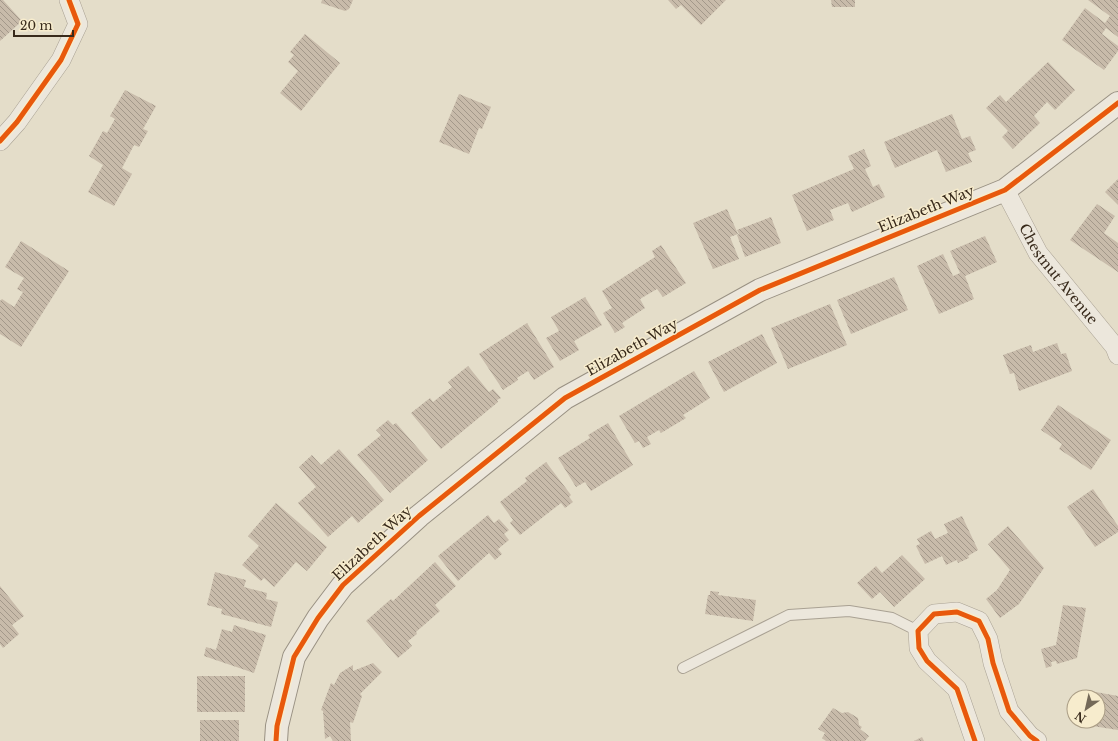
<svg xmlns="http://www.w3.org/2000/svg" width="1118" height="741" font-family="'Libre Baskerville',serif">
<style>
.building{fill:url(#building-back-hatch)}
.lines{fill:none;stroke-linecap:round;stroke-linejoin:round}
.lane-casing{stroke:#a9a193;stroke-width:12}
.street-casing{stroke:#a9a193;stroke-width:20}
.secondary-casing{stroke:#999183;stroke-width:24}
.lane{stroke:#ece7dc;stroke-width:10}
.street{stroke:#ece7dc;stroke-width:19}
.secondary{stroke:#ece7dc;stroke-width:22}
.cycleway-casing{stroke:#f7eccd;stroke-width:8}
.cycleway{stroke:#e8590c;stroke-width:5}
.labels{text-anchor:middle;stroke-width:3;stroke-linejoin:round;paint-order:stroke}
.street-label{font-size:14px;fill:#382a1b;stroke:#f7eccd}
</style>
<defs>
<pattern id="building-back-hatch" width="6" height="6" patternUnits="userSpaceOnUse"><rect width="6" height="6" fill="#c8bbaa"/><path d="M-1 5l2 2M0 0l6 6M5-1l2 2" fill="none" stroke="#a3988a"/></pattern>
</defs>
<rect width="100%" height="100%" fill="#e4ddc9"/>
<g class="building">
<polygon points="0,0 3,0 22,21 0,41"/>
<polygon points="322,0 353,0 349,9 345,11 321,3"/>
<polygon points="668,0 726,0 701,25 681,5 676,9"/>
<polygon points="831,0 855,0 855,7 832,7"/>
<polygon points="1088,0 1118,0 1118,37 1106,28 1102,34 1118,46 1118,51 1104,70 1062,40 1085,8 1105,23 1110,16"/>
<polygon points="305,34 340,63 301,111 280,93 298,71 288,62 294,55 290,52"/>
<polygon points="1048,62 1075,90 1055,110 1047,102 1034,116 1040,123 1013,149 1002,137 1008,131 986,108 1000,95 1006,102"/>
<polygon points="125,90 156,106 143,129 148,131 139,147 134,145 122,168 132,174 114,206 88,192 103,165 89,156 103,131 107,133 115,119 110,116"/>
<polygon points="459,94 491,107 482,129 479,128 469,154 439,142"/>
<polygon points="952,114 962,139 970,136 976,150 968,153 972,162 946,172 937,150 895,168 884,142"/>
<polygon points="864,149 871,166 865,169 873,187 879,184 885,197 852,212 848,203 830,210 834,220 807,231 792,195 854,169 848,156"/>
<polygon points="1118,179 1118,205 1105,192"/>
<polygon points="1097,204 1115,216 1104,233 1118,243 1118,272 1070,240"/>
<polygon points="727,209 738,234 730,237 739,259 713,269 693,223"/>
<polygon points="771,217 781,243 745,257 737,235 739,234 737,230"/>
<polygon points="985,236 997,262 965,276 974,299 939,314 917,266 943,254 953,276 960,273 950,251"/>
<polygon points="21,241 69,271 21,347 0,334 0,301 2,299 14,307 23,292 17,289 24,278 5,267"/>
<polygon points="661,245 686,283 663,297 657,289 640,299 645,308 622,323 625,327 615,333 603,313 612,308 602,291 655,257 652,251"/>
<polygon points="894,277 908,310 851,334 837,300"/>
<polygon points="585,297 602,325 574,341 579,350 560,361 546,338 559,331 551,317"/>
<polygon points="830,304 847,345 788,369 771,328"/>
<polygon points="527,323 554,367 534,380 528,371 517,378 518,380 503,390 479,354"/>
<polygon points="762,334 777,363 724,392 708,362"/>
<polygon points="1057,343 1061,354 1066,353 1072,371 1019,391 1014,373 1010,374 1003,355 1031,345 1033,352"/>
<polygon points="468,366 489,392 493,389 501,398 497,400 498,402 441,449 411,413 430,398 433,402 452,387 448,382"/>
<polygon points="694,371 710,398 683,415 686,418 661,433 659,430 647,437 651,444 643,448 639,441 635,443 619,416"/>
<polygon points="1058,405 1111,440 1091,470 1059,449 1062,444 1041,430"/>
<polygon points="388,420 393,425 396,423 428,460 390,493 357,455 381,435 376,430"/>
<polygon points="608,423 633,465 591,491 585,482 576,487 558,458 590,438 588,435"/>
<polygon points="339,449 384,500 358,523 352,516 328,537 298,503 316,487 299,467 312,455 321,465"/>
<polygon points="546,462 571,495 569,497 573,502 565,508 561,503 520,535 510,523 513,520 500,502 527,481 525,478"/>
<polygon points="1093,489 1118,526 1118,532 1095,547 1067,507"/>
<polygon points="276,503 327,547 307,571 296,562 274,587 264,578 261,581 242,565 259,546 248,536"/>
<polygon points="488,515 494,523 499,519 509,530 504,534 509,540 498,549 502,554 495,560 489,553 458,581 438,556"/>
<polygon points="962,516 978,550 968,556 969,558 958,563 957,560 946,565 942,556 925,564 916,546 920,544 917,539 931,531 935,539 948,533 944,524"/>
<polygon points="1008,526 1044,568 1019,604 1000,618 986,599 997,590 1010,570 988,544"/>
<polygon points="902,555 925,579 894,607 880,592 872,599 857,583 876,566 882,573"/>
<polygon points="435,562 456,586 435,605 440,611 416,632 417,634 408,641 412,646 398,658 366,621 391,599 393,601"/>
<polygon points="215,572 246,580 244,587 267,593 266,599 278,602 271,627 221,614 222,609 207,605"/>
<polygon points="0,586 24,616 12,625 19,634 3,648 0,644"/>
<polygon points="710,591 719,592 718,595 756,600 753,621 705,614 708,595 710,595"/>
<polygon points="1063,605 1086,608 1077,658 1057,664 1056,661 1051,662 1052,666 1046,668 1041,649 1056,645"/>
<polygon points="234,625 266,635 254,673 204,656 206,647 216,650 222,629 232,632"/>
<polygon points="373,663 382,672 360,694 362,696 353,723 350,722 351,741 333,741 330,736 325,739 323,711 321,710 331,683 334,685 340,673 353,665 353,671"/>
<rect x="197" y="676" width="48" height="36"/>
<polygon points="1090,691 1118,696 1118,730 1086,725 1086,721 1098,721 1098,697 1089,697"/>
<polygon points="833,708 842,713 848,712 858,718 859,725 862,727 860,729 869,736 865,741 826,741 822,738 825,733 818,729"/>
<rect x="200" y="720" width="39" height="21"/>
<polygon points="922,737 924,741 914,741"/>
</g>
<g class="lines">
<g class="lane-casing">
<polyline id="lane" points="683,668 789,615 849,611 892,618 918,631"/>
</g>
<g class="street-casing">
<g id="street">
<polyline points="0,141 17,122 61,60 78,24 69,0"/>
<path id="s1" d="M1005,190L1038,253L1115,347L1118,355"/>
<polyline points="975,741 957,689 927,661 919,648 918,631 934,614 957,612 979,621 988,639 993,663 1009,711 1030,736 1037,741"/>
</g>
</g>
<g class="secondary-casing">
<polyline id="secondary" points="276,741 277,726 294,657 318,618 343,585 419,516 565,398 760,290 1005,190 1118,103"/>
</g>
<use href="#lane" class="lane"/>
<use href="#street" class="street"/>
<use href="#secondary" class="secondary"/>
<g class="cycleway-casing">
<g id="cycleway">
<polyline points="0,141 17,122 61,60 78,24 69,0"/>
<polyline points="276,741 277,726 294,657 318,618 343,585 419,516 565,398 760,290 1005,190 1118,103"/>
<polyline points="975,741 957,689 927,661 919,648 918,631 934,614 957,612 979,621 988,639 993,663 1009,711 1030,736 1037,741"/>
</g>
</g>
<use href="#cycleway" class="cycleway"/>
</g>
<g class="labels">
<g class="street-label">
<text transform="translate(926 209) rotate(-22)" y="5">Elizabeth Way</text>
<text dy="5" stroke="none"><textPath href="#s1" startOffset="100">Chestnut Avenue</textPath></text>
<text transform="translate(632 347) rotate(-29)" y="5">Elizabeth Way</text>
<text transform="translate(372 543) rotate(-43)" y="5">Elizabeth Way</text>
</g>
</g>
<g transform="translate(1086 709) rotate(214)"><circle r="19" fill="#f7eccd" stroke="#ab9e86"/>
<path d="M0-3L7 15L0 10L-7 15Z" fill="#746958"/>
<text y="-6" font-size="11" font-weight="bold" text-anchor="middle" fill="#382a1b">N</text>
</g>
<path d="M14 30v6h59v-6" fill="none" stroke="#382a1b" stroke-width="2"/>
<text x="20" y="30" font-size="12" fill="#382a1b" stroke="#f7eccd" stroke-width="3" paint-order="stroke">20 m</text>
</svg>
